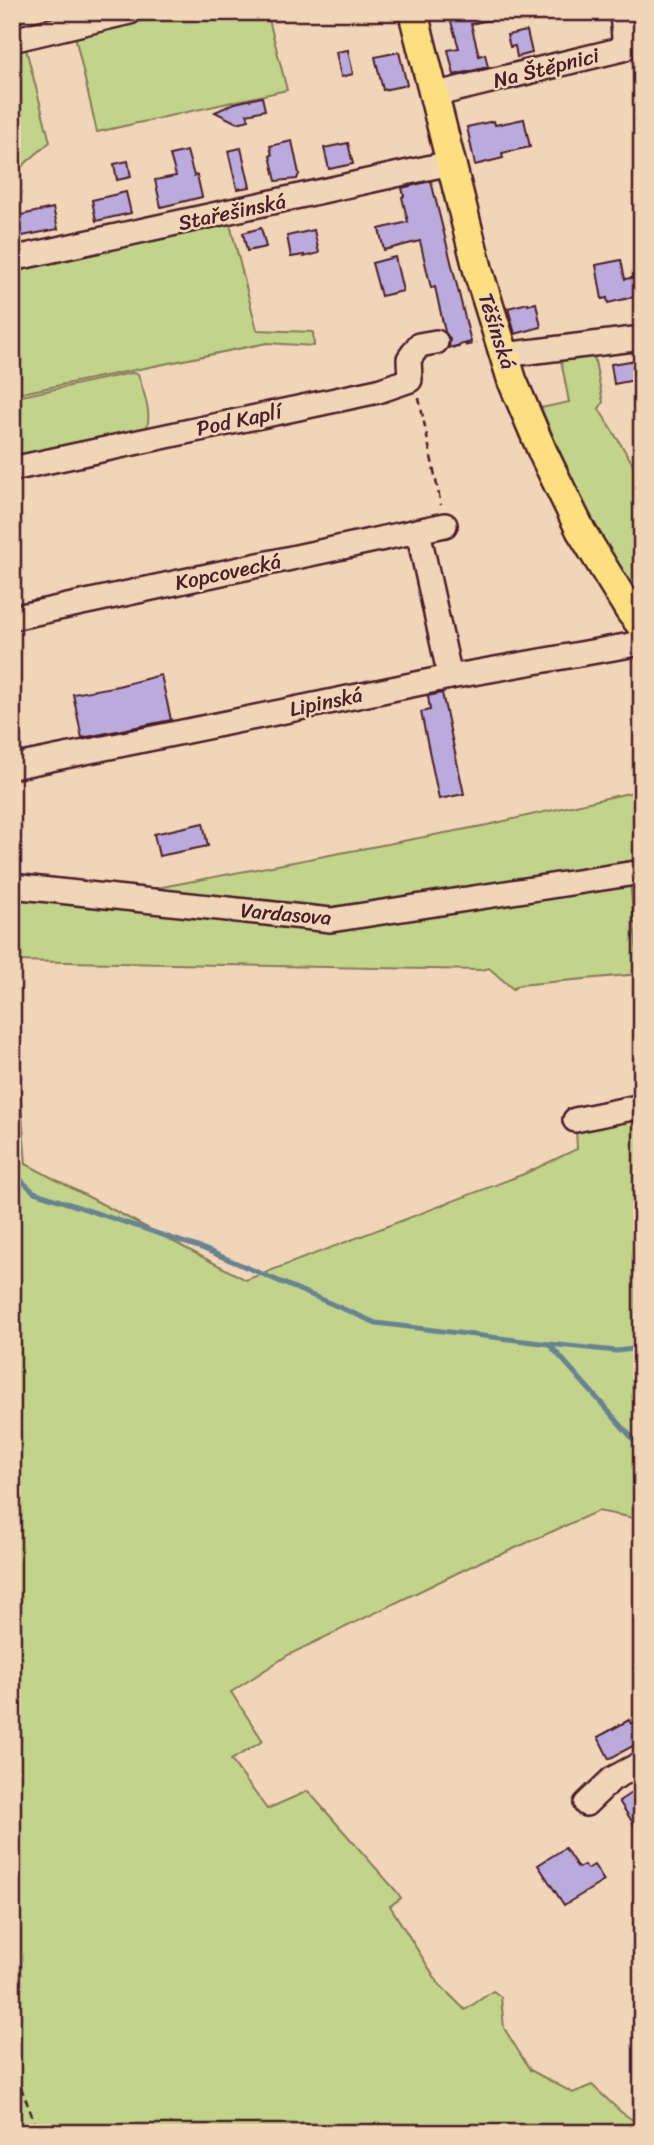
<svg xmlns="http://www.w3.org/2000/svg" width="654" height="2145" font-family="Sriracha,sans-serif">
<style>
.green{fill:#c2d489;stroke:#867a5a;stroke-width:2}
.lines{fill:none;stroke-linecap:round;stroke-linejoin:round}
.stream{stroke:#678393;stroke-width:5}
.building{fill:#bbabdc;stroke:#4a1f2b;stroke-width:2}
.minor-casing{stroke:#4a1f2b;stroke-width:28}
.major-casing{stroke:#4a1f2b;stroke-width:33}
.path{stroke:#4a1f2b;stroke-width:2.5;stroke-dasharray:7 5;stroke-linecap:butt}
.minor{stroke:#f0d6b7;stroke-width:23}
.major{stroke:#fce080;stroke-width:28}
.labels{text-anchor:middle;stroke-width:5;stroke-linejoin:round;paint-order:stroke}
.street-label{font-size:21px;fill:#4a1f2b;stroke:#f0d6b7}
</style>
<rect width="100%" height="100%" fill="#f0d6b7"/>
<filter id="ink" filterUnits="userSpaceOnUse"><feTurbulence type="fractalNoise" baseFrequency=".0143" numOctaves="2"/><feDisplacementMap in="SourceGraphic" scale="14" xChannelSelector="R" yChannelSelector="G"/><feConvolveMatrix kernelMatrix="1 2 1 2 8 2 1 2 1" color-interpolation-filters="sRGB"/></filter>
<g filter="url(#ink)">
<g class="green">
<polygon points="178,12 267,12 287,90 97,132 75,36"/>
<polygon points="26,49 50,142 12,175 12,52"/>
<polygon points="230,224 257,330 313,332 314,346 267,343 12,395 12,270"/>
<path d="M594,356L603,402L599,409L636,469L642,468V598C598,540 569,474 541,408L569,402L561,360Z"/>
<path d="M131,373L138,374C143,392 154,415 145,432L12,461V398Z"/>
<polygon points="642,790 642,869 629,871 639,974 519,985 513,989 489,968 482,970 12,961 12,889 115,896 487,825"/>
<polygon points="12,1064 18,1064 26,1164 246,1280 524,1174 577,1149 576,1129 642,1113 642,1393 633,1395 642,1417 642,1525 629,1517 598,1511 502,1554 486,1559 288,1655 231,1692 263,1741 231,1760 267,1809 308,1791 397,1892 401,1898 390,1906 439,1984 465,2010 493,1991 501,1997 504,2028 530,2070 573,2093 592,2085 621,2112 642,2126 642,2133 21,2133 12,2111"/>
</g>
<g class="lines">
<g class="stream">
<polyline points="12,1172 34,1192 204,1249 376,1323 549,1344 642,1449"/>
<polyline points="549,1344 616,1351 642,1348"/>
</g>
</g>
<g class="building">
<polygon points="448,12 500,12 501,17 471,24 479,56 485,54 488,67 454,75 448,50 459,48"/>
<polygon points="527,31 532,53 517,57 515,46 510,47 507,35"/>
<polygon points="348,50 353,74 341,77 336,52"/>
<polygon points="399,52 407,85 383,90 375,57"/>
<polygon points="262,97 265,110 247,114 249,120 237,123 215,112 235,103"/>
<polygon points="524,119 530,147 502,153 503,158 475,165 467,127 494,121 495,125"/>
<polygon points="292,141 299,174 297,179 276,181 270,156 272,155 270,146"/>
<polygon points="348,143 353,164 329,169 324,148"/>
<polygon points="241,148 250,187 237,189 228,151"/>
<polygon points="187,151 194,176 197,175 202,197 161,207 155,180 176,176 170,155"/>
<polygon points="128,161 131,177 117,180 114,164"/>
<polygon points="431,181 471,342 449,348 450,339 445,332 435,287 431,288 420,241 384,250 379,229 408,222 402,197 404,196 402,188"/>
<polygon points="126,192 131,213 96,221 92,200"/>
<polygon points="53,208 58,229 12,238 12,217"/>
<polygon points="261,228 266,247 247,251 243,233"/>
<polygon points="314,230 319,253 304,257 304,255 291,257 287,236"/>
<polygon points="395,257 403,291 381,296 372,263"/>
<polygon points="621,260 625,279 642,276 642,295 608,303 607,298 602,299 596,265"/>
<polygon points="528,303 528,305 536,303 541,327 515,334 508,308"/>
<polygon points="637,360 640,379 614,384 611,364"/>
<polygon points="161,675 171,720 82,738 73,694 118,686"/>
<polygon points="442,693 464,794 439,799 421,712 430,710 428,696"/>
<polygon points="203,823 208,846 159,856 154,834"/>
<polygon points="642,1718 642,1741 609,1759 598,1737 629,1720 631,1724"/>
<polygon points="642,1786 642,1837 619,1801"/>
<polygon points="565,1848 578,1868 584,1865 587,1869 594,1865 604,1881 564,1905 538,1865"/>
</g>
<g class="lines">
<g class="minor-casing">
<g id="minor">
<polyline points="12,40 130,12"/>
<polyline points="433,95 623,49 624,38 622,12"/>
<polyline points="12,259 450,163"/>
<polyline points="504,355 642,338"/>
<polyline points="12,469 378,391 410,380 409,359 419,345 436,342"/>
<polyline points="418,531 450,677"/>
<polyline points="12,618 445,525"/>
<polyline points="12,767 450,677 642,643"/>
<polyline points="12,886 331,920 642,872"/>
<polyline points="575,1120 642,1106"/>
<polyline points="586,1804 612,1779 642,1763"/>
</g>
</g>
<g class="major-casing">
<polyline id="major" points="413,12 479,274 512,380 543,453 581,531 630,611 642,626"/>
</g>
<g class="path">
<polyline points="453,348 477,343"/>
<polyline points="419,398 441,505"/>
<polyline points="12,2065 39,2133"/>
</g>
<use href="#minor" class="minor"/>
<use href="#major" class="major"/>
</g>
</g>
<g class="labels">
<g class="street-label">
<text transform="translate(546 68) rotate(-14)" y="7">Na Štěpnici</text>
<text transform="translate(232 212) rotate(-12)" y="7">Stařešinská</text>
<text transform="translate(497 331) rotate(72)" y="7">Těšínská</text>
<text transform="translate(239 420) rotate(-12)" y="7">Pod Kaplí</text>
<text transform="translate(228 572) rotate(-12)" y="7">Kopcovecká</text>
<text transform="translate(326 702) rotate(-12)" y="7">Lipinská</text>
<text transform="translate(286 914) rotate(5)" y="7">Vardasova</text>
</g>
</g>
<rect width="654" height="2145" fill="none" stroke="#f0d6b7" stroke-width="42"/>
<rect x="21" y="21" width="612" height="2103" fill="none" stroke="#4a1f2b" stroke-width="2.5" filter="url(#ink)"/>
</svg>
